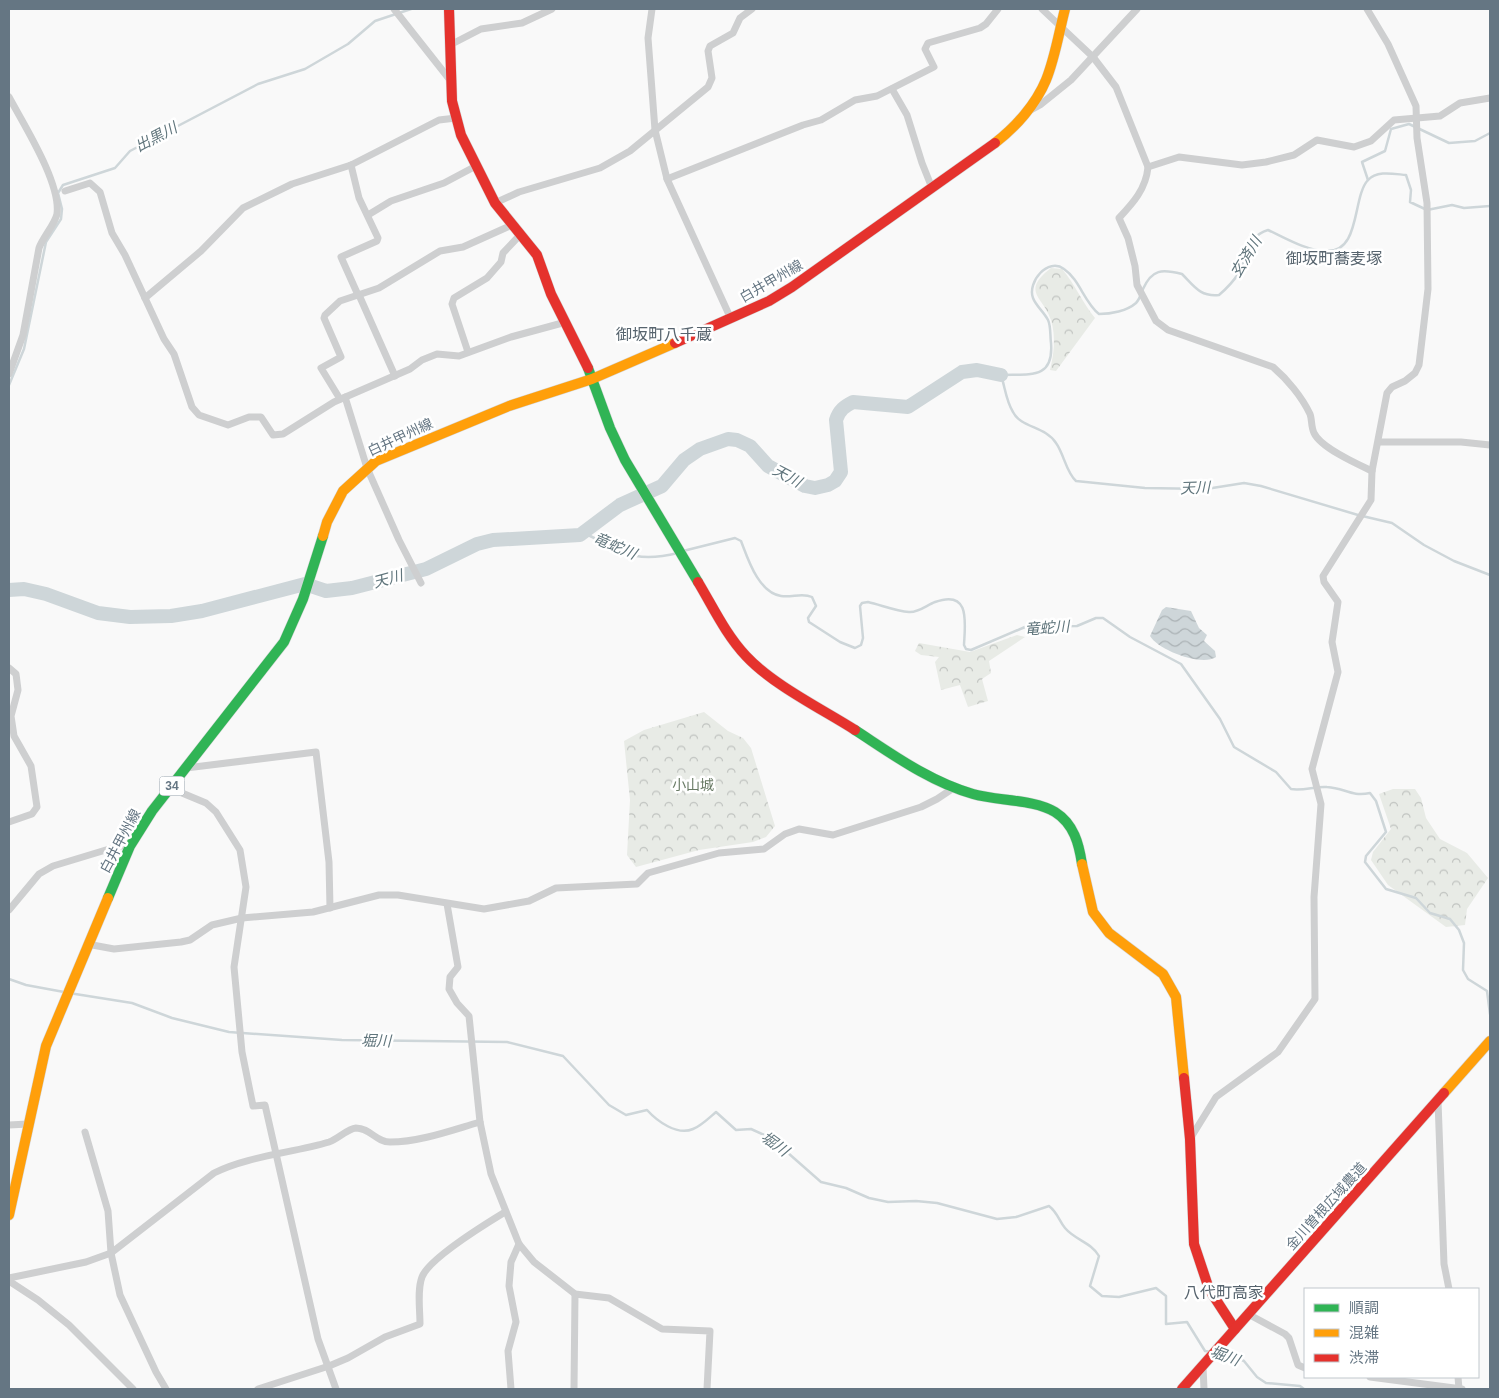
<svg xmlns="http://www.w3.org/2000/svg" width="1499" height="1398" font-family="Arial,'Noto Sans JP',sans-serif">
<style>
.forest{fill:url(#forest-crowns)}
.water{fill:url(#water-waves)}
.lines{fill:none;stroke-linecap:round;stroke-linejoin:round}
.stream{stroke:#ced6d9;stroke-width:2.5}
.river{stroke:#ced6d9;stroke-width:14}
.fast-casing{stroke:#d5d6d7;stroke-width:11}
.slow-casing{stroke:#d5d6d7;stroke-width:11}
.jam-casing{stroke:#d5d6d7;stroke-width:11}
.street{stroke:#cecfd0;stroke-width:7}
.fast{stroke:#30b455;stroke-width:10}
.slow{stroke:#ff9f0a;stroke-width:10}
.jam{stroke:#e5322d;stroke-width:10}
.labels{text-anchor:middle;stroke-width:5;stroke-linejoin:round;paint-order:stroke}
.shield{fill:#fff;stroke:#939fa8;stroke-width:1}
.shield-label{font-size:12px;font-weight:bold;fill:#657683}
.street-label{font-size:14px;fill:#657683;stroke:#fff}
.park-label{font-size:14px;fill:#687a64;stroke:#fff}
.water-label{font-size:15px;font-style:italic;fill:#60757c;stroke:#fff}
.quarter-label{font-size:16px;fill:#57646e;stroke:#fff}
</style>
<defs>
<pattern id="forest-crowns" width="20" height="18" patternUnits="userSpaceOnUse" patternTransform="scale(1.25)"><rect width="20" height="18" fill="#e8ebe6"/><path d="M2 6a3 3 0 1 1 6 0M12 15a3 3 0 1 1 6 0" fill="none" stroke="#c0c3c0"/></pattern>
<pattern id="water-waves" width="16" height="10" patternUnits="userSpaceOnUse" patternTransform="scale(1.25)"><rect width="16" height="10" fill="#ced6d9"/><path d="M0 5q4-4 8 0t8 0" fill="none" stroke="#abb2b5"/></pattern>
</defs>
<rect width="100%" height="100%" fill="#f9f9f9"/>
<g class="forest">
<path d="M1051,268L1062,269C1075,284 1082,302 1095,318L1056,371L1050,370C1054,354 1056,337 1051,320C1044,297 1020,292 1051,268Z"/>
<polygon points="1017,635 1025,637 989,661 991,673 982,679 988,701 968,707 960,685 941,690 935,662 939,657 921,655 915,651 919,643 970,652"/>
<polygon points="704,712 728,731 743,738 751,748 775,826 766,837 753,842 699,850 636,867 627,855 630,800 624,741 644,730"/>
<polygon points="1393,789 1415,789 1421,798 1426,818 1440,839 1467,853 1488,878 1467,909 1465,925 1446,927 1388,885 1371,860 1373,852 1391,829 1379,794"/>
</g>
<path class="water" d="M1166,607L1191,611L1199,628L1207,635L1204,641L1215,651L1216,657C1202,667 1158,650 1150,636L1162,610Z"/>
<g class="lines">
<g class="stream">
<polyline points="1368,180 1362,162 1385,151 1391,129 1409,124 1449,143 1475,141 1490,133"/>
<path d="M1490,206L1464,208L1452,205L1427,210L1410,202L1411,190L1406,175C1394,174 1377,170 1368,180C1352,197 1361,253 1326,251C1307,251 1285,238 1268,230C1248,235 1247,259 1238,274C1233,282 1226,289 1219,295C1200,297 1194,286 1182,274C1162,269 1152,269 1143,289C1141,293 1140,299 1136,303C1127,311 1111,314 1099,314C1084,302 1080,280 1064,269C1048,257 1027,282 1033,298C1036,306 1044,312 1048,320C1051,326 1050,336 1051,343C1054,380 1029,374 1001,375C1005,387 1006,401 1013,412C1021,428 1045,426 1056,443C1064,454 1066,472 1076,481L1145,488L1206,489L1244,483L1261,486L1358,515L1392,523L1424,545L1454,561L1490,575"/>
<polyline points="9,385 24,349 46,242 61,219 62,209 58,193 63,185 115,168 130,151 258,84 305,69 348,44 375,21 411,9"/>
<path d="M582,532C622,551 632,564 678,553"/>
<path d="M683,551L735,538L741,541C748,559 758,592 781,596C792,598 802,592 812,597L816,606L808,618L809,622L840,642L855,648L861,645L863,638L860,606L862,603L868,602C881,605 896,611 909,612C918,613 927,605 935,602C971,589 965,623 964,645L966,649L971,650L1025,627L1077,626L1096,618H1103L1130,637L1181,664L1220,719L1234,747L1276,772L1291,789C1304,791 1315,786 1327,787C1345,788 1351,797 1370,793L1376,801L1386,832L1366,856L1365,862L1386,889L1416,898L1430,913L1450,919L1459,930L1464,943L1463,970L1468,979L1487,991L1490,1014"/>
<polyline points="9,979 26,985 64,992"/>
<path d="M69,993L132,1003L172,1018L229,1032L342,1040L507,1042L563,1056L609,1105L626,1115L647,1110C657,1121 677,1136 693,1129C701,1126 710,1117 716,1112L736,1130L751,1129L771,1138L821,1182L846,1188L869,1198L888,1202L916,1201L937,1203L997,1219L1016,1217L1049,1206C1058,1213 1059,1221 1065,1228C1075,1240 1091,1242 1099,1256L1090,1286L1102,1296L1119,1297L1156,1288L1166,1296V1324L1187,1322L1205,1351L1212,1352"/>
<polyline points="1217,1353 1232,1356 1244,1361 1257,1377 1266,1383 1300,1386 1304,1389"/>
</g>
<path class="river" d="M9,590L24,589L46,594L98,613L130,617L171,616L202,611L305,584L326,591L352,588L426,569L477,544L493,540L580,535L620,505L662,486L684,460L700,449L728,439L737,440L750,446L768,466L805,486L815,488L828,485L835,481L841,472L836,420C839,410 845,406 853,402L908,407L962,372L977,370L1001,375"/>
<g class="fast-casing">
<g id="fast">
<polyline points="588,368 610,428 625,460 698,582"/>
<path d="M855,730C892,754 930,782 973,794C997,801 1034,799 1055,812C1074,824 1079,844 1082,864"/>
<polyline points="108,898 130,846 152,811 284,642 303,599 323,536"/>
</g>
</g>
<g class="slow-casing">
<g id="slow">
<path d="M995,143C1016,127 1036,104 1046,80C1055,58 1059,32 1065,9"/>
<polyline points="323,536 327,522 343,491 376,461 509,406 592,379 675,343"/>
<polyline points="1082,864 1093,912 1109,933 1163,974 1176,997 1184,1078"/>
<polyline points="1444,1093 1490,1041"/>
<polyline points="9,1215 46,1046 108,898"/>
</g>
</g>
<g class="jam-casing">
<g id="jam">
<polyline points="449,9 452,101 461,135 495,203 537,255 551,294 588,368"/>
<polyline points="675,343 769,301 792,287 995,143"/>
<path d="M698,582C713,607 726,635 746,656C773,685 822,709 855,730"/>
<polyline points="1184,1078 1190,1139 1194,1244 1209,1289 1235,1329"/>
<polyline points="1182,1389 1444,1093"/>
</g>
</g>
<g class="street">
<polyline points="394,9 450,80"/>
<polyline points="652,9 648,38 655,130 667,179 731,319"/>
<path d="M1042,9L1093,57L1116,87L1148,167C1146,189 1133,203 1119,218L1128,238L1135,266L1137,285L1156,321L1168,330L1273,367C1287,379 1302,397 1310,414C1312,419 1311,427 1314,433C1321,448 1357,464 1372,471"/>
<polyline points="450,45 481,29 522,23 552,9"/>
<polyline points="892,89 907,115 922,163 932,188"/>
<path d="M9,97C24,125 61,183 57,214C55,224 43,237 39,248L23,335L9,374"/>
<polyline points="1029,111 1040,105 1071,80 1137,9"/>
<polyline points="351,165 359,198 378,238 377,241 341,257 358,295"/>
<polyline points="1148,167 1179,157 1242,165 1266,162 1294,155 1317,140 1354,147 1371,141 1394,120 1440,116 1460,103 1490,98"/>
<polyline points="667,179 803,125 821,120 855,100 877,96 934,67 925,49 928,43 980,28 986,24 998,9"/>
<polyline points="65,191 90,183 100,192 112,233 125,255 164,339 174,354 192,407 199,415 228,425 249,417 261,417 273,435 283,434 334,402 410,369 422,360 437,354 459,356 511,337 566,322"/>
<polyline points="495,203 519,192 600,168 630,151 708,87 712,78 708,51 710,46 733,33 740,18 752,9"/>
<polyline points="368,215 391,201 444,183 476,166"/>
<polyline points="359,295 395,376"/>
<polyline points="145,298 201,251 243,208 292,184 351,165 439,120 456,118"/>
<polyline points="468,352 452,304 454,298 487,278 501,262 503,253 520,235"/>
<polyline points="345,397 367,468 399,540 421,583"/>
<polyline points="340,399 321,368 341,357 324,318 325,315 340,301 379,288 440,251 463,247 512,225"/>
<polyline points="1379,442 1461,442 1490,445"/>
<polyline points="9,668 16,674 18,690 11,716 14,736 31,766 37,807 32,814 9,822"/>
<polyline points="186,768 316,752 329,862 330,908"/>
<polyline points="170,788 206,803 216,812 240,850 246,887 234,967 242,1052 253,1106 265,1105 318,1339 336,1389"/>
<polyline points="447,904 458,967 450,977 449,989 457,1003 469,1016 480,1122 491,1174 519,1244 534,1262 575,1294 609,1298 662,1329 710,1331 707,1389"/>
<polyline points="9,910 39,874 53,866 119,846 130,846"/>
<polyline points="87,944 114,949 181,942 190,940 212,925 242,918 313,912 379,895 398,895 484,909 529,901 556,888 637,884 648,873 719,853 764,849 785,834 799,829 833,835 921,807 937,799 955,787"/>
<polyline points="1438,1101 1444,1264 1449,1289"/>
<polyline points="9,1125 28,1124"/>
<polyline points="85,1132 108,1211 111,1253 120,1295 156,1372 166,1389"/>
<polyline points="1190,1139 1216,1097 1278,1052 1315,999 1314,897 1321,804 1312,769 1338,672 1332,642 1338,602 1324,582 1323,576 1371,500 1372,471 1387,393 1392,387 1405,381 1415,373 1419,365 1428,289 1427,203 1417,138 1416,106 1388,44 1367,9"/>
<path d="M9,1278L86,1262L111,1253L214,1173C247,1156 293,1153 329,1142C338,1139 347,1129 356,1128C370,1128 376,1142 390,1142C420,1142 452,1130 480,1122"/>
<polyline points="9,1281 38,1300 69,1325 133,1389"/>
<polyline points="1248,1314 1285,1334 1289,1338 1298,1365 1305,1368"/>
<polyline points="1203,1367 1204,1389"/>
<polyline points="1370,1377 1462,1389"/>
<polyline points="1458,1377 1459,1389"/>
<path d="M258,1389L329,1366L348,1358L385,1337L420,1324C420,1310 417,1290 422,1277C429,1258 487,1223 505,1212"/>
<polyline points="511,1389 508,1351 516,1322 509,1286 511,1262 519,1244"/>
<polyline points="574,1389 575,1294"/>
</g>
<use href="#fast" class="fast"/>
<use href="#slow" class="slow"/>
<use href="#jam" class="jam"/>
</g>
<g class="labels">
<rect class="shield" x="159.5" y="776.5" width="25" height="19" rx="4"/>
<g class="shield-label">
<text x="172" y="790">34</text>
</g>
<g class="street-label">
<text transform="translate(771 281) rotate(-30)" y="5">白井甲州線</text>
<text transform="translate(400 437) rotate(-25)" y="5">白井甲州線</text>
<text transform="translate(120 841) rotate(-62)" y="5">白井甲州線</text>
<text transform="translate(1326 1206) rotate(-48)" y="5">金川曽根広域農道</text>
</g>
<g class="park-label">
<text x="693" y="790">小山城</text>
</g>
<g class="water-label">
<text transform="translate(156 137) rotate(-28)" y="5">出黒川</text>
<text transform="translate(1246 257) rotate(-59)" y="5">玄済川</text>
<text transform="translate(787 476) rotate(28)" y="5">天川</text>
<text transform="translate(1195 488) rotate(-2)" y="5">天川</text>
<text transform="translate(615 546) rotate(23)" y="5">竜蛇川</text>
<text transform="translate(388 579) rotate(-15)" y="5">天川</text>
<text transform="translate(1047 628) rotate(-4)" y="5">竜蛇川</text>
<text transform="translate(376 1041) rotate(1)" y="5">堀川</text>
<text transform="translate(775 1144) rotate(36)" y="5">堀川</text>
<text transform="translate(1225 1356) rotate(20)" y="5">堀川</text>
</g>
<g class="quarter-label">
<text x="1334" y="264">御坂町蕎麦塚</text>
<text x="664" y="340">御坂町八千蔵</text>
<text x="1224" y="1298">八代町高家</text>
</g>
</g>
<rect width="1499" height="1398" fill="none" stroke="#657683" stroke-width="20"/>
<rect x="1304" y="1288" width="175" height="90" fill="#ffffff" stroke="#c1c8cd"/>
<rect x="1314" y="1304" width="25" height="8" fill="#30b455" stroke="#c1c8cd"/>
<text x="1349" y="1313" font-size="15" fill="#657683">順調</text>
<rect x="1314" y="1329" width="25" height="8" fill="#ff9f0a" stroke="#c1c8cd"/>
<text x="1349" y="1338" font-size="15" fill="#657683">混雑</text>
<rect x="1314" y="1354" width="25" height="8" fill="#e5322d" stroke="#c1c8cd"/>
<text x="1349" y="1363" font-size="15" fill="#657683">渋滞</text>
</svg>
